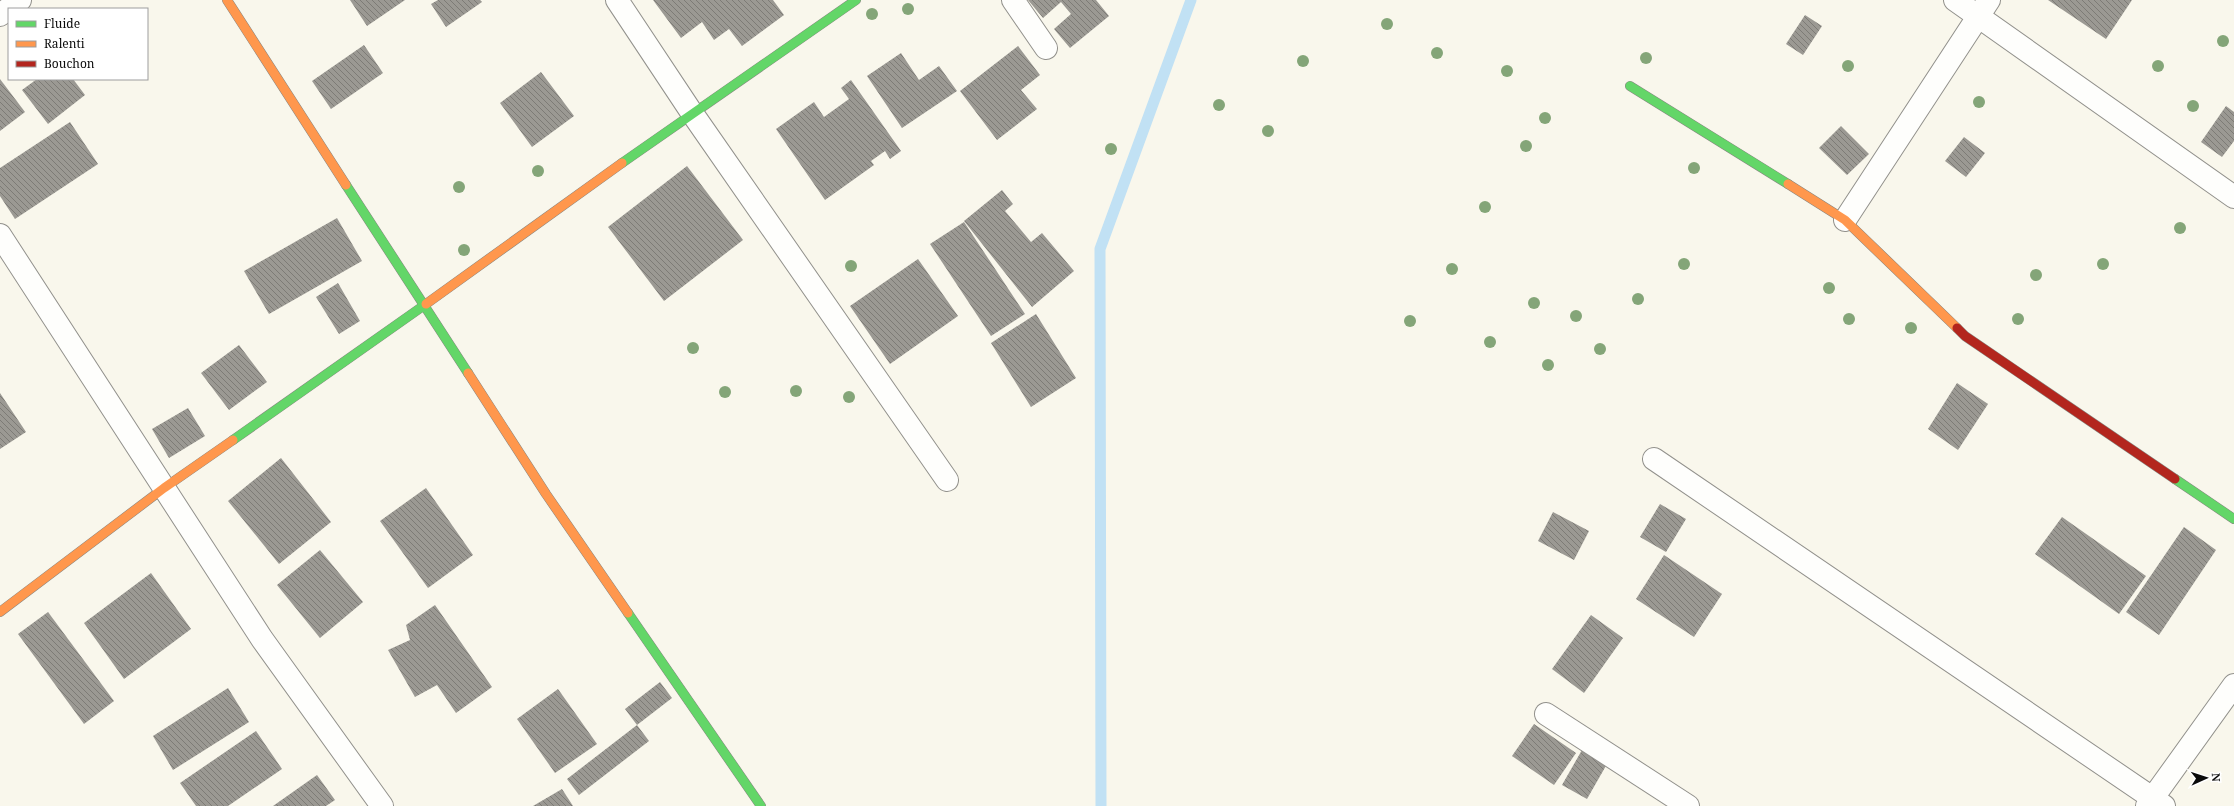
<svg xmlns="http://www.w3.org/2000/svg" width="2234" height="806" font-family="'Noto Serif',serif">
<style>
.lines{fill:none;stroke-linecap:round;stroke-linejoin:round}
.stream{stroke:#c1e1f4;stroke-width:11}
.building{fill:url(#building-back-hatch)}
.street-casing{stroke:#92918c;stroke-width:24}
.fast-casing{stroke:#888782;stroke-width:10}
.slow-casing{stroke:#888782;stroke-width:10}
.jam-casing{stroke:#888782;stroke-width:10}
.street{stroke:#fefefc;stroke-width:22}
.fast{stroke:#63d668;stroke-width:9}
.slow{stroke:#ff974d;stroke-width:9}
.jam{stroke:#b3261e;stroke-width:9}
.tree{fill:#84a578}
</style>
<defs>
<pattern id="building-back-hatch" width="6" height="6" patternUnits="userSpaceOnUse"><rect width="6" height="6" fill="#9b9993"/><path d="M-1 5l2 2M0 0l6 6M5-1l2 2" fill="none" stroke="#7d7b76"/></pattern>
</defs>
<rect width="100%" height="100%" fill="#f9f7ec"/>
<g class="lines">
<polyline class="stream" points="1101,806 1100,249 1191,0"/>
</g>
<g class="building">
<polygon points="350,0 405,0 367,26"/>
<polygon points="438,0 480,0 482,2 446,27 431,4"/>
<polygon points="653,0 773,0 784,15 742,46 729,29 714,40 702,22 681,38"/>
<polygon points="1028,0 1096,0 1109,16 1070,48 1054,29 1071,14 1061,2 1043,18"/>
<polygon points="2048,0 2132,0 2106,39"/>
<polygon points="1805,15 1822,26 1803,55 1786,44"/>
<polygon points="364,45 383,73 331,109 312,81"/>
<polygon points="1018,46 1040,75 1021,90 1037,109 997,140 960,91"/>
<polygon points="901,53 919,80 939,66 957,91 902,128 867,76"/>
<polygon points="541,72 574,116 532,147 500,103"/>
<polygon points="0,79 25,112 0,131"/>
<polygon points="37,79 73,79 85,95 48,124 22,90"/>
<polygon points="851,80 901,151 890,159 885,151 871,161 874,165 825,200 776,129 814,102 824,117 849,99 841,88"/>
<polygon points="2226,106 2234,112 2234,141 2222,157 2201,142"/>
<polygon points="70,122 98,164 15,219 0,196 0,168"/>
<polygon points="1841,126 1869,154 1847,175 1819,148"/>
<polygon points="1964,137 1985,153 1966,177 1945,161"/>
<polygon points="687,166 743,240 664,301 608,227"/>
<polygon points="1002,190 1013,204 1005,211 1031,242 1042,233 1074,271 1032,307 964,221"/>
<polygon points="337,218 362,261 269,314 244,271"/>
<polygon points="964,222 1025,314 991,336 930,244"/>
<polygon points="918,259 958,316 890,364 850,306"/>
<polygon points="338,283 360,321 339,334 316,297"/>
<polygon points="1036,314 1076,378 1031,407 991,343"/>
<polygon points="239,345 267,382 229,410 201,373"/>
<polygon points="1957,383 1988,404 1958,450 1928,429"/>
<polygon points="0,393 26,432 0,449"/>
<polygon points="188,408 205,436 169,458 152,429"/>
<polygon points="281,458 331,522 279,564 228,501"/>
<polygon points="426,488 473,555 428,588 380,521"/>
<polygon points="1660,504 1686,519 1666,552 1640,537"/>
<polygon points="1553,512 1589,531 1574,560 1538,541"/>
<polygon points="2062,517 2146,576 2119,614 2035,554"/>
<polygon points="2184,527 2216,550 2159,635 2126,612"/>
<polygon points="320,550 363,602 320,638 277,585"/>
<polygon points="1664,555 1722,594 1694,637 1636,599"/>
<polygon points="151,573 191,629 124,679 84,623"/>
<polygon points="435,605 492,687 456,713 437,685 415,697 388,650 410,640 406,625"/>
<polygon points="48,612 114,701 84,724 18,634"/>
<polygon points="1591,615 1623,638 1584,693 1552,669"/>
<polygon points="660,682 672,698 637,725 625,709"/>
<polygon points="228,688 249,722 173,770 153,736"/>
<polygon points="558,689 597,744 555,773 517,719"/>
<polygon points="1534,724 1576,753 1554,785 1512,756"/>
<polygon points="637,725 649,741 579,795 567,779"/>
<polygon points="256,731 282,769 228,806 196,806 180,783"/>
<polygon points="1582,750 1607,764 1587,799 1562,785"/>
<polygon points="317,775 335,800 326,806 273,806"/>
<polygon points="562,789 573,806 533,806"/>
</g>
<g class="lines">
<g class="street-casing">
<g id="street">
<polyline points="617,0 692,113 947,480"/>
<polyline points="1013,0 1046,48"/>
<polyline points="1955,0 2234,197"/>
<polyline points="0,15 20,0"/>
<polyline points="1845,220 1989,0"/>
<polyline points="0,235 262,639 382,806"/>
<polyline points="1654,459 2164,806"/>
<polyline points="1546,714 1688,806"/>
<polyline points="2147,806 2234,685"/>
</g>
</g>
<g class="fast-casing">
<g id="fast">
<polyline points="1630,86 1788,184"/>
<polyline points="622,163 856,0"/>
<polyline points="346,185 468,373"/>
<polyline points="233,440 426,304"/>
<polyline points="2175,479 2234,519"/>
<polyline points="628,613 761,806"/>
</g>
</g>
<g class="slow-casing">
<g id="slow">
<polyline points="227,0 346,185"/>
<polyline points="1788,184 1845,220 1957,328"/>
<polyline points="426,304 622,163"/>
<polyline points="468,373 546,494 628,613"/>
<polyline points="0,612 164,488 233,440"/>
</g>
</g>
<g class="jam-casing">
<polyline id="jam" points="1957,328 1965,336 2175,479"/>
</g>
<use href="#street" class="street"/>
<use href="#fast" class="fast"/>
<use href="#slow" class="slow"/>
<use href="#jam" class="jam"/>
</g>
<g class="tree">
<circle cx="908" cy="9" r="6"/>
<circle cx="872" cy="14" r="6"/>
<circle cx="1387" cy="24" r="6"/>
<circle cx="2223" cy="41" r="6"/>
<circle cx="1437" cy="53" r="6"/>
<circle cx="1646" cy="58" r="6"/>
<circle cx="1303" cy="61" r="6"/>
<circle cx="1848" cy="66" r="6"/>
<circle cx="2158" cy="66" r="6"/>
<circle cx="1507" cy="71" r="6"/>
<circle cx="1979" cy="102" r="6"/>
<circle cx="1219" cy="105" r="6"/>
<circle cx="2193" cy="106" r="6"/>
<circle cx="1545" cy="118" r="6"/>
<circle cx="1268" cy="131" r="6"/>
<circle cx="1526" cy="146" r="6"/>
<circle cx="1111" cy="149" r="6"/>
<circle cx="1694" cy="168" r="6"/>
<circle cx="538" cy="171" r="6"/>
<circle cx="459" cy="187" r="6"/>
<circle cx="1485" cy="207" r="6"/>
<circle cx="2180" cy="228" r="6"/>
<circle cx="464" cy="250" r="6"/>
<circle cx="1684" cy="264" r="6"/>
<circle cx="2103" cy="264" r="6"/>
<circle cx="851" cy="266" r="6"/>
<circle cx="1452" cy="269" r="6"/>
<circle cx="2036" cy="275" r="6"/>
<circle cx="1829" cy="288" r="6"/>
<circle cx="1638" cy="299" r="6"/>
<circle cx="1534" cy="303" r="6"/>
<circle cx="1576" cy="316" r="6"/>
<circle cx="1849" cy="319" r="6"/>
<circle cx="2018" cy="319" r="6"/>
<circle cx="1410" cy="321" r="6"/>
<circle cx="1911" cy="328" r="6"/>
<circle cx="1490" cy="342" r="6"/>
<circle cx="693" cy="348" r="6"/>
<circle cx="1600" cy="349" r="6"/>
<circle cx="1548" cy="365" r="6"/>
<circle cx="796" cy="391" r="6"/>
<circle cx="725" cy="392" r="6"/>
<circle cx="849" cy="397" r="6"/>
</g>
<rect x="8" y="8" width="140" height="72" fill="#ffffff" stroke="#9d9d9d"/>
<rect x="16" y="21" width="20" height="6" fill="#63d668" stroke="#9d9d9d"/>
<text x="44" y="28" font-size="12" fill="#0a0a0a">Fluide</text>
<rect x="16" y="41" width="20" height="6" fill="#ff974d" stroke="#9d9d9d"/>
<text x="44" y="48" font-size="12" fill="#0a0a0a">Ralenti</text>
<rect x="16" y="61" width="20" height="6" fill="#b3261e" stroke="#9d9d9d"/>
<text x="44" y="68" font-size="12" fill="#0a0a0a">Bouchon</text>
<g transform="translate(2206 778) rotate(87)" stroke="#ffffff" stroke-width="3" paint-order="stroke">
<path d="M0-3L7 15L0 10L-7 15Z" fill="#0a0a0a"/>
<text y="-6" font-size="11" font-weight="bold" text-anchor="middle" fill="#0a0a0a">N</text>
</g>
</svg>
